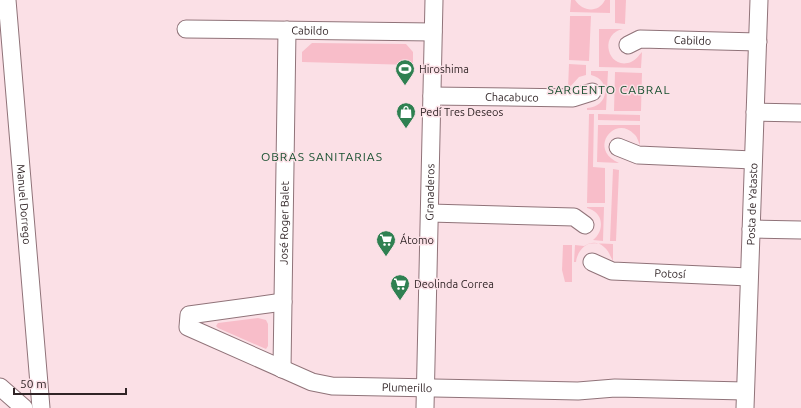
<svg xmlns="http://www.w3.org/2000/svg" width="801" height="408" font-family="Ubuntu,sans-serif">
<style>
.green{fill:#f8bdc9}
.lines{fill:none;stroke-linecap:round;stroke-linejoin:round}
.minor-casing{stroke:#907379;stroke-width:19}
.minor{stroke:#fff;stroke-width:17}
.labels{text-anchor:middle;stroke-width:3;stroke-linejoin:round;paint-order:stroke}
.street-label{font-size:11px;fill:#302426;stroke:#fbe0e6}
.poi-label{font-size:11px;fill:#302426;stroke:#fbe0e6;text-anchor:start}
.neighbourhood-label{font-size:12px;letter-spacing:1px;fill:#164e2e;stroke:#fbe0e6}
</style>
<rect width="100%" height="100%" fill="#fbe0e6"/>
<g class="green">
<path d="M571,0H575C582,11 598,14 605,0H610V13L570,12Z"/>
<polygon points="615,0 626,0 625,24 615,23"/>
<polygon points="570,16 591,16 589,61 569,60"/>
<path d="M599,29H623C598,34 608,71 631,62C636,60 639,55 642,52L641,68L599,67Z"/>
<polygon points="312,43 406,44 413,52 413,65 302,62 302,52"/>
<polygon points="569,64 586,65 586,75 579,77 568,89"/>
<path d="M591,71H608L606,110H587V108C609,107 612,80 591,75Z"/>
<polygon points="615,72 642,73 641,111 614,111"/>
<polygon points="589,114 594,114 593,167 605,168 605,203 587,203"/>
<polygon points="598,114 640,115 640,121 598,120"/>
<path d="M598,125H640V145C638,141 637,136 634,134C615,114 587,149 619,163L597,162Z"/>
<polygon points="613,169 619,170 616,241 610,241"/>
<path d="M587,207H604L603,241L593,240C605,231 604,212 587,208Z"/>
<path d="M590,243L613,244V261C610,256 609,251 604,247C592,236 577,249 576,262H574L575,245L584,246Z"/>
<polygon points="563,245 572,245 572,282 565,282 562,270"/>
<polygon points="258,318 266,320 268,324 268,346 266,349 218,328 216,326 218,323"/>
</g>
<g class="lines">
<g class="minor-casing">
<g id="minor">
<path id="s1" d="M7,0L41,408"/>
<path id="s2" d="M186,29L433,32"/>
<path id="s3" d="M628,45L640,39L758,42"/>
<path id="s4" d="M432,96L573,98L592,92"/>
<polyline points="755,112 801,113"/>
<polyline points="618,147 638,155 753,160"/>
<polyline points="430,213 574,217 585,225"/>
<polyline points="751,229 801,230"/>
<path id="s5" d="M592,262L612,271L749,277"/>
<path id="s6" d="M283,302L189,315L188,327L312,382L332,386L578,391L615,388L745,391"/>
<path id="s7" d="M282,369L287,30"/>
<polyline points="0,387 24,408"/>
<path id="s8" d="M425,408L434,0"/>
<path id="s9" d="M745,408L759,0"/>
</g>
</g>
<use href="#minor" class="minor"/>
</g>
<defs>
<g id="stadium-pin" transform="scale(1)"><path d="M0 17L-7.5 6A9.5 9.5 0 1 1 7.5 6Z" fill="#2f8051" stroke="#fbe0e6"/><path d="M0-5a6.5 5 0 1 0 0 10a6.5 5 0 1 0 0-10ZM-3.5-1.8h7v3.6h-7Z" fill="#fff"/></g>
<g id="shop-pin" transform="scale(1)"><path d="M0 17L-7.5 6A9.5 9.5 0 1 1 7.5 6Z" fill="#2f8051" stroke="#fbe0e6"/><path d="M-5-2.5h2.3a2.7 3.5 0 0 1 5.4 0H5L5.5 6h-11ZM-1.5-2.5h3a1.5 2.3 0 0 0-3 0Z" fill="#fff"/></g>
<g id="supermarket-pin" transform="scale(1)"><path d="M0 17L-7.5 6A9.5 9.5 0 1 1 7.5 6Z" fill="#2f8051" stroke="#fbe0e6"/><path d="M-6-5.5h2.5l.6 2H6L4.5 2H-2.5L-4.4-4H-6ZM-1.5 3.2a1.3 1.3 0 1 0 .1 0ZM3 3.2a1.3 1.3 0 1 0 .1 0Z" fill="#fff"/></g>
</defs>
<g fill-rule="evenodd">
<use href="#stadium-pin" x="405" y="69"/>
<use href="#shop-pin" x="406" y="112"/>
<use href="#supermarket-pin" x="386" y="240"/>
<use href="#supermarket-pin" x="400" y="284"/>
</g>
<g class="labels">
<g class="street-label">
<text dy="4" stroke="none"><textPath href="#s2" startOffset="124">Cabildo</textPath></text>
<text dy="4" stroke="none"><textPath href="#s3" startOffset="66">Cabildo</textPath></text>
<text dy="4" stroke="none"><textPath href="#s4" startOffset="80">Chacabuco</textPath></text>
<text dy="4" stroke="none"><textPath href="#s8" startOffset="216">Granaderos</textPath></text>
<text dy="4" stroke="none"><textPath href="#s1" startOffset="205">Manuel Dorrego</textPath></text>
<text dy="4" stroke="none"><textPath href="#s9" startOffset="204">Posta de Yatasto</textPath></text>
<text dy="4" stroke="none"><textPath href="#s7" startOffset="146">José Roger Balet</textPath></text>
<text dy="4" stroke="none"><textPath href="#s5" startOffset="80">Potosí</textPath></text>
<text dy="4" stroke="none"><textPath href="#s6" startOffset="338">Plumerillo</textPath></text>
</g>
<g class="poi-label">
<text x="419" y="73">Hiroshima</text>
<text x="420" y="116">Pedí Tres Deseos</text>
<text x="400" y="244">Átomo</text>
<text x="414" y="288">Deolinda Correa</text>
</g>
<g class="neighbourhood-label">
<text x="609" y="94">SARGENTO CABRAL</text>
<text x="322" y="161">OBRAS SANITARIAS</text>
</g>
</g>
<path d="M14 388v6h112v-6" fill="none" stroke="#302426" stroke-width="2"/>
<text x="20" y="388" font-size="12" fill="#302426" stroke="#fbe0e6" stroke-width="3" paint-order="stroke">50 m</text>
</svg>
